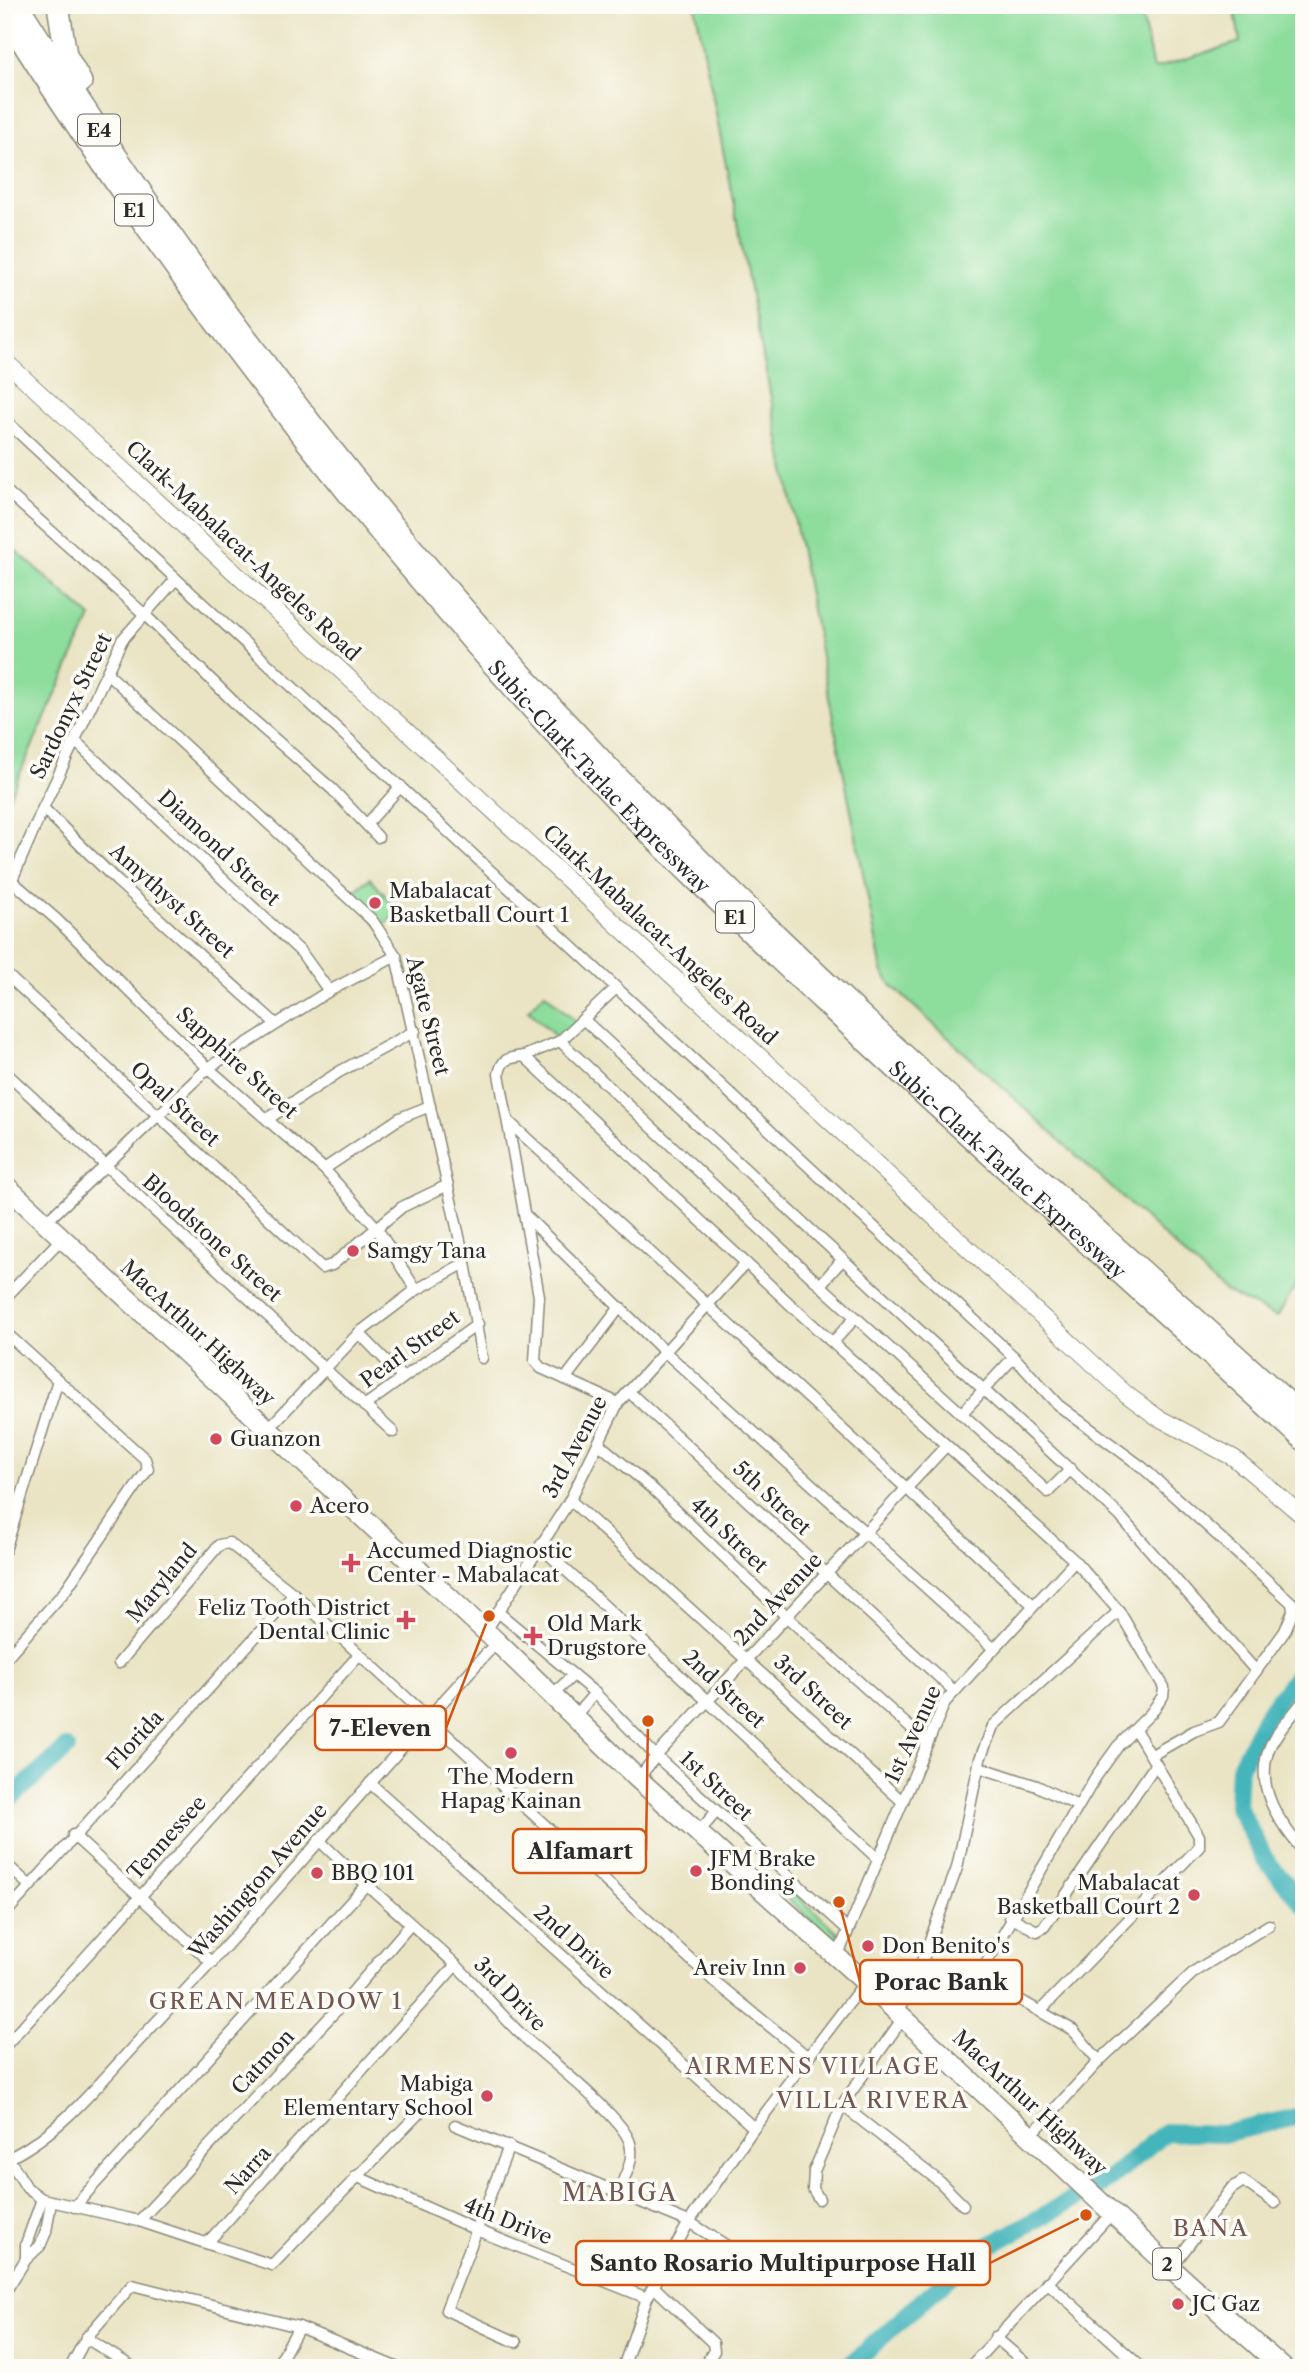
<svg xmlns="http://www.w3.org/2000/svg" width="1309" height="2373" font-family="'Libre Caslon Text',serif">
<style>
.green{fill:#8ddd9c;stroke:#5c8464;stroke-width:2}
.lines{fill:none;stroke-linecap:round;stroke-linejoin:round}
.river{stroke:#45b5bc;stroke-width:18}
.minor-casing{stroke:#8a8878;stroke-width:13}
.secondary-casing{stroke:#8a8878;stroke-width:18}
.trunk-casing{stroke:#8a8878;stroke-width:22}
.motorway-casing{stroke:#8a8878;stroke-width:24}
.minor{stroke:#fff;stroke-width:10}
.secondary{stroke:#fff;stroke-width:16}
.trunk{stroke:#fff;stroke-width:19}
.motorway{stroke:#fff;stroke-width:21}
.poi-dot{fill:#d1495b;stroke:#fdfcf7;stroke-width:2.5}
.labels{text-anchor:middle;stroke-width:7;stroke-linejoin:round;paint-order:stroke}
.shield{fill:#fdfcf7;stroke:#6a6a68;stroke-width:2}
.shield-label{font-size:19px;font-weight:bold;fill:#2b2b2b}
.street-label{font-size:21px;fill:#2b2b2b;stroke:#fdfcf7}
.poi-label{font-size:21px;fill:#2b2b2b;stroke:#fdfcf7;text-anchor:start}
.neighbourhood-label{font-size:23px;letter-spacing:2px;fill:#735650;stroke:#fdfcf7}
.quarter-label{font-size:24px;letter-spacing:2px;fill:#735650;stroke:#fdfcf7}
.leader{fill:none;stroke:#d5540f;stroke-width:2.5}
.callout-dot{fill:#d5540f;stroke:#fdfcf7;stroke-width:2.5}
.callout{fill:#fdfcf7;stroke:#d5540f;stroke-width:2.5}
.callout-label{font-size:23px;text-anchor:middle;font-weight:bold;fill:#2b2b2b}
</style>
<rect width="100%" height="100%" fill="#fdfcf7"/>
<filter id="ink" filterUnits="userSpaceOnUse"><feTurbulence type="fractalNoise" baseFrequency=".0143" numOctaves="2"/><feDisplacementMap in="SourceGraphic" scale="14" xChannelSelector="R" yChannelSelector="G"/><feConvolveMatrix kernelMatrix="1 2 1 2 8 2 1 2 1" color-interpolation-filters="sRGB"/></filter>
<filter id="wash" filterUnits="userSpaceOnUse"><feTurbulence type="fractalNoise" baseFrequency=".00686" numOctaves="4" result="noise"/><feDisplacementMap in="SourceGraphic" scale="28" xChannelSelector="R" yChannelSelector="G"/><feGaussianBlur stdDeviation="1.57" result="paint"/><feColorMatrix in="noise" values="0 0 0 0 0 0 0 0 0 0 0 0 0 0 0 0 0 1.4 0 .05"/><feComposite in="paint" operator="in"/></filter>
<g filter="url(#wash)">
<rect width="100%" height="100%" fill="#eae4c4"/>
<g class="green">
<polygon points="695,5 1140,5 1153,69 1240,42 1234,5 1304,5 1304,1272 1277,1317 1225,1292 892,986 882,971"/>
<polygon points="5,541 91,617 5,806"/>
<polygon points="370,878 399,912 380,928 351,894"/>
<polygon points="545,993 576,1022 559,1040 528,1010"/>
<polygon points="784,1884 841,1935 835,1941 778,1890"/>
</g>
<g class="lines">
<g class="river">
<polyline points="1304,1666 1265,1717 1239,1768 1237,1806 1265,1859 1304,1905"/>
<polyline points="5,1803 67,1748"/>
<polyline points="847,2368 976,2253 1110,2179 1165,2132 1223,2134 1304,2115"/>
</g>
</g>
</g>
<g filter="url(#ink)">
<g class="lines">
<g class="minor-casing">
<g id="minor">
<polyline points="5,420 1014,1357 1058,1405 1142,1467 1292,1603 1293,1611 1285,1631 1219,1722 1194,1731 1152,1755"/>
<polyline points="5,490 143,613 244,712 332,789 378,837"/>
<polyline points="107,673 372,920 396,956 465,1263 482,1358"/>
<polyline points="75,741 301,952 329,991"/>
<polyline points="43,808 117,881 275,1023"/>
<polyline points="367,824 401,786"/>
<polyline points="12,881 56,919 208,1068 324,1169 376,1227 416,1290"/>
<polyline points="5,896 43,808 122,640 176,579"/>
<polyline points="5,973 322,1268 332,1265 402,1207 448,1185"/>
<polyline points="583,1019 1119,1515 1256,1671"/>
<polyline points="560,1041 820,1285 1048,1492 1071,1469"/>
<polyline points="524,1056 560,1041 615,989"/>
<polyline points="5,1072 393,1432"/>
<polyline points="269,1118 339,1072 415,1031"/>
<polyline points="509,1122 1033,1605"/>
<polyline points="324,1169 400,1118 430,1106"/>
<polyline points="526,1216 664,1351 993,1648"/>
<polyline points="45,1223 208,1068 329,991 396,956"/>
<polyline points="820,1285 843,1259"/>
<polyline points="5,1298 62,1238"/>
<polyline points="5,1332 145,1459 148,1469 65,1591 5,1659"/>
<polyline points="359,1333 402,1377"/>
<polyline points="833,1342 855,1318"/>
<polyline points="565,1379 620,1307"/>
<polyline points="628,1391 953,1690"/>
<path d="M618,1403L541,1368L535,1361L539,1296L499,1074C502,1058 509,1058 524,1056L793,1307L1075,1561L1119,1611L1164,1687L1163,1696L1151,1713L1118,1746L1095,1778L983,1969L986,1981L1073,2030L1099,2061"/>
<polyline points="364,1406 478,1324"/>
<polyline points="961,1414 1014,1357"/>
<polyline points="268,1429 359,1333 416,1290 465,1263"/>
<polyline points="598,1443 655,1491 787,1617 926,1742"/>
<polyline points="570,1500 903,1802"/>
<polyline points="542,1548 878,1859"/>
<polyline points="5,1550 58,1380"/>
<polyline points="498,1612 595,1693 656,1756 848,1930"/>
<polyline points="485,1632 570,1500 618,1403 746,1263"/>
<polyline points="119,1663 219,1545 229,1543 294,1594 714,1981 808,2057"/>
<polyline points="552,1696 573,1675"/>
<path d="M1304,1700C1294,1714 1279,1729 1271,1744C1252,1786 1279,1822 1304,1852"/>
<polyline points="574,1717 595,1693"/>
<polyline points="979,1767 1037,1786 1078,1806"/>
<polyline points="638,1779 656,1756 946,1446"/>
<polyline points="370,1783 754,2128"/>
<polyline points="698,1833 716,1812"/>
<polyline points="73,1835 212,1963"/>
<path d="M319,1840C363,1884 411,1922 456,1965C480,1989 501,2016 525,2038C548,2059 623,2117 630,2143C635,2161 624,2177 618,2193"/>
<polyline points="5,1863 30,1886"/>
<polyline points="5,1914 294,1594"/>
<polyline points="1010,1917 1037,1931 1044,1927 1156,1764"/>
<polyline points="837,1957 945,1702 1075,1561"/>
<polyline points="1041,2010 1199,1847 1199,1836 1136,1731"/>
<polyline points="897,2013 912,1988 957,1868 980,1759 993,1726 1119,1611"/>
<polyline points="5,2046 358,1656"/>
<polyline points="842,2105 940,2182 963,2205"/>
<polyline points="455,2125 689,2222 735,2251 751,2268"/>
<polyline points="1031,2135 1099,2061 1195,1971 1269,1925"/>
<polyline points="509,2146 446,2310 516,2342"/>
<polyline points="9,2159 27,2188 42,2199 139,2221 272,2265 419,2113"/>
<path d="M5,2160C62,2134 104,2077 146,2033C266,1906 378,1771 497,1642"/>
<polyline points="356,2176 479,2231 647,2298"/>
<polyline points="819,2199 813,2189 814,2171 842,2105 903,2018"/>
<polyline points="74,2207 365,1886"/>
<polyline points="139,2221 343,2003 410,1925"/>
<polyline points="208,2242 456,1965"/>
<polyline points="26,2259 26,2244 42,2199"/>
<polyline points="1171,2268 1231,2189 1243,2181 1275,2203"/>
<polyline points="1047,2282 1142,2368"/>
<polyline points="655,2288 713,2343 714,2351 703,2368"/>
<polyline points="5,2292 26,2259 40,2246 46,2232 51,2202"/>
<polyline points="995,2337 1031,2368"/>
<polyline points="86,2338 134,2368"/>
<polyline points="70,2368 86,2338 132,2285 299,2327 398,2368"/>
<polyline points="276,2368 299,2327"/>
<polyline points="623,2368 647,2298 689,2222 754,2128 865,1982"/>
<polyline points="969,2368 1113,2212"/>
</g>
</g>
<g class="secondary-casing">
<polyline id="secondary" points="5,361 1126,1394 1157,1417 1234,1458 1304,1517"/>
</g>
<g class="trunk-casing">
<polyline id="trunk" points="5,1185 497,1642 638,1779 865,1982 1171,2268 1283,2368"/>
</g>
<g class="motorway-casing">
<g id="motorway">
<path d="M18,5C188,277 386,534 607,766C827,995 1069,1203 1304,1417"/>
<polyline points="58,5 66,55 81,82"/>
<path id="s1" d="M5,15C177,288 374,540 594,776C667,854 745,927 823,1001C981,1149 1144,1293 1304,1440"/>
</g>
</g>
<use href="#minor" class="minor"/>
<use href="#secondary" class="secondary"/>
<use href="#trunk" class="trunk"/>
<use href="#motorway" class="motorway"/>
</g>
</g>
<g class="poi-dot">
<circle cx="375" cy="903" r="7"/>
<circle cx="353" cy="1251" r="7"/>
<circle cx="216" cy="1439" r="7"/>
<circle cx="296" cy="1506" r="7"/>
<path d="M347.5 1552.5h7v7h7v7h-7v7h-7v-7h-7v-7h7z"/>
<path d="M402.5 1609.5h7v7h7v7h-7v7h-7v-7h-7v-7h7z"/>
<path d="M529.5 1625.5h7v7h7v7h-7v7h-7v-7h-7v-7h7z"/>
<circle cx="511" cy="1753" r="7"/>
<circle cx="696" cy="1871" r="7"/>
<circle cx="317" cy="1873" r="7"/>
<circle cx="1194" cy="1895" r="7"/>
<circle cx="868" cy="1946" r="7"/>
<circle cx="800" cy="1968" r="7"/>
<circle cx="487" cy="2096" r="7"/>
<circle cx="1178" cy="2304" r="7"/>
</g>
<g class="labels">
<g class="shield">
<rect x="78" y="114.5" width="42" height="31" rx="5"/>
<rect x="115" y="194.5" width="38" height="31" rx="5"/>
<rect x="716" y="901.5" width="38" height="31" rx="5"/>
<rect x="1153" y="2248.5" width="28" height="31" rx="5"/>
</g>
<g class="shield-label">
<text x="99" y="137">E4</text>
<text x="134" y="217">E1</text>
<text x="735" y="924">E1</text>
<text x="1167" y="2271">2</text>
</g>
<g class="street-label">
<text transform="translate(243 551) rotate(43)" y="7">Clark-Mabalacat-Angeles Road</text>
<text transform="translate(71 706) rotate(-64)" y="7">Sardonyx Street</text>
<text dy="7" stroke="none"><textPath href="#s1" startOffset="968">Subic-Clark-Tarlac Expressway</textPath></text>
<text transform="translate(219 848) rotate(43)" y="7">Diamond Street</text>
<text transform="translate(172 901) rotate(42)" y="7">Amythyst Street</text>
<text transform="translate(660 935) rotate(43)" y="7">Clark-Mabalacat-Angeles Road</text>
<text transform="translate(428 1016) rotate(76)" y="7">Agate Street</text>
<text transform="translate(237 1063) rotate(42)" y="7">Sapphire Street</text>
<text transform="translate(175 1104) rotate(43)" y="7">Opal Street</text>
<text dy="7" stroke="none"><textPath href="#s1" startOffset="1535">Subic-Clark-Tarlac Expressway</textPath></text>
<text transform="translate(212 1238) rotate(42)" y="7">Bloodstone Street</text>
<text transform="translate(198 1333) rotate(43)" y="7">MacArthur Highway</text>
<text transform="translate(410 1349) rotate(-36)" y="7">Pearl Street</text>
<text transform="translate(575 1447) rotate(-62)" y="7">3rd Avenue</text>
<text transform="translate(772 1498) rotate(43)" y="7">5th Street</text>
<text transform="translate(729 1535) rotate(44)" y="7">4th Street</text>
<text transform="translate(162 1583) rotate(-50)" y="7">Maryland</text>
<text transform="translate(778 1599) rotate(-47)" y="7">2nd Avenue</text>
<text transform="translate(724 1689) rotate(43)" y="7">2nd Street</text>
<text transform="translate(813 1692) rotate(43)" y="7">3rd Street</text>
<text transform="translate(913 1734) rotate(-65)" y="7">1st Avenue</text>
<text transform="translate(135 1740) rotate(-47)" y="7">Florida</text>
<text transform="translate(716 1786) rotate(43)" y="7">1st Street</text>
<text transform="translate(167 1838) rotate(-48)" y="7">Tennessee</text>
<text transform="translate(258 1881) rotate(-49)" y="7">Washington Avenue</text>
<text transform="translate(574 1942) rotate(42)" y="7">2nd Drive</text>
<text transform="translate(510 1994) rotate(46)" y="7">3rd Drive</text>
<text transform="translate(263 2062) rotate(-47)" y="7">Catmon</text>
<text transform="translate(1030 2103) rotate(43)" y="7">MacArthur Highway</text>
<text transform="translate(248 2170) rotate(-48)" y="7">Narra</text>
<text transform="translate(508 2221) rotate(22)" y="7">4th Drive</text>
</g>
<g class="poi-label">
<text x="389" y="898">Mabalacat<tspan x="389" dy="24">Basketball Court 1</tspan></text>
<text x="367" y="1258">Samgy Tana</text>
<text x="230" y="1446">Guanzon</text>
<text x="310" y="1513">Acero</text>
<text x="367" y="1558">Accumed Diagnostic<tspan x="367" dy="24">Center - Mabalacat</tspan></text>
<text x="390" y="1615" text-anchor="end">Feliz Tooth District<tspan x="390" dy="24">Dental Clinic</tspan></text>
<text x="547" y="1631">Old Mark<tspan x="547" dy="24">Drugstore</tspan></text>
<text x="511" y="1784" text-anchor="middle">The Modern<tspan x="511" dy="24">Hapag Kainan</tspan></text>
<text x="710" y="1866">JFM Brake<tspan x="710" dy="24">Bonding</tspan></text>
<text x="331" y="1880">BBQ 101</text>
<text x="1180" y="1890" text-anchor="end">Mabalacat<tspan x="1180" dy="24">Basketball Court 2</tspan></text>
<text x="882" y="1953">Don Benito's</text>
<text x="786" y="1975" text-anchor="end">Areiv Inn</text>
<text x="473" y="2091" text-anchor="end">Mabiga<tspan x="473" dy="24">Elementary School</tspan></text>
<text x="1192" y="2311">JC Gaz</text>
</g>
<g class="neighbourhood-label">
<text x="276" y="2009">GREAN MEADOW 1</text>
<text x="813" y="2074">AIRMENS VILLAGE</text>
<text x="873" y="2108">VILLA RIVERA</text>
<text x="1211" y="2236">BANA</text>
</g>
<g class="quarter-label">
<text x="620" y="2201">MABIGA</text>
</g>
</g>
<path class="leader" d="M489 1616L446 1728M648 1721L646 1851M839 1902L860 1982M1086 2215L990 2263"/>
<g class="callout-dot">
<circle cx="489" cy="1616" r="7"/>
<circle cx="648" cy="1721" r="7"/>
<circle cx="839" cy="1902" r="7"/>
<circle cx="1086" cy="2215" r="7"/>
</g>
<g class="callout">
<rect x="315" y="1706" width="131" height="44" rx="7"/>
<rect x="513" y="1829" width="133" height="44" rx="7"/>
<rect x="860" y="1960" width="162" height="44" rx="7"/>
<rect x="576" y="2241" width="414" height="44" rx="7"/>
</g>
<g class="callout-label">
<text x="380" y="1736">7-Eleven</text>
<text x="580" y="1859">Alfamart</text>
<text x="941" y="1990">Porac Bank</text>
<text x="783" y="2271">Santo Rosario Multipurpose Hall</text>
</g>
<rect width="1309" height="2373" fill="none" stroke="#fdfcf7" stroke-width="28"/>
</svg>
